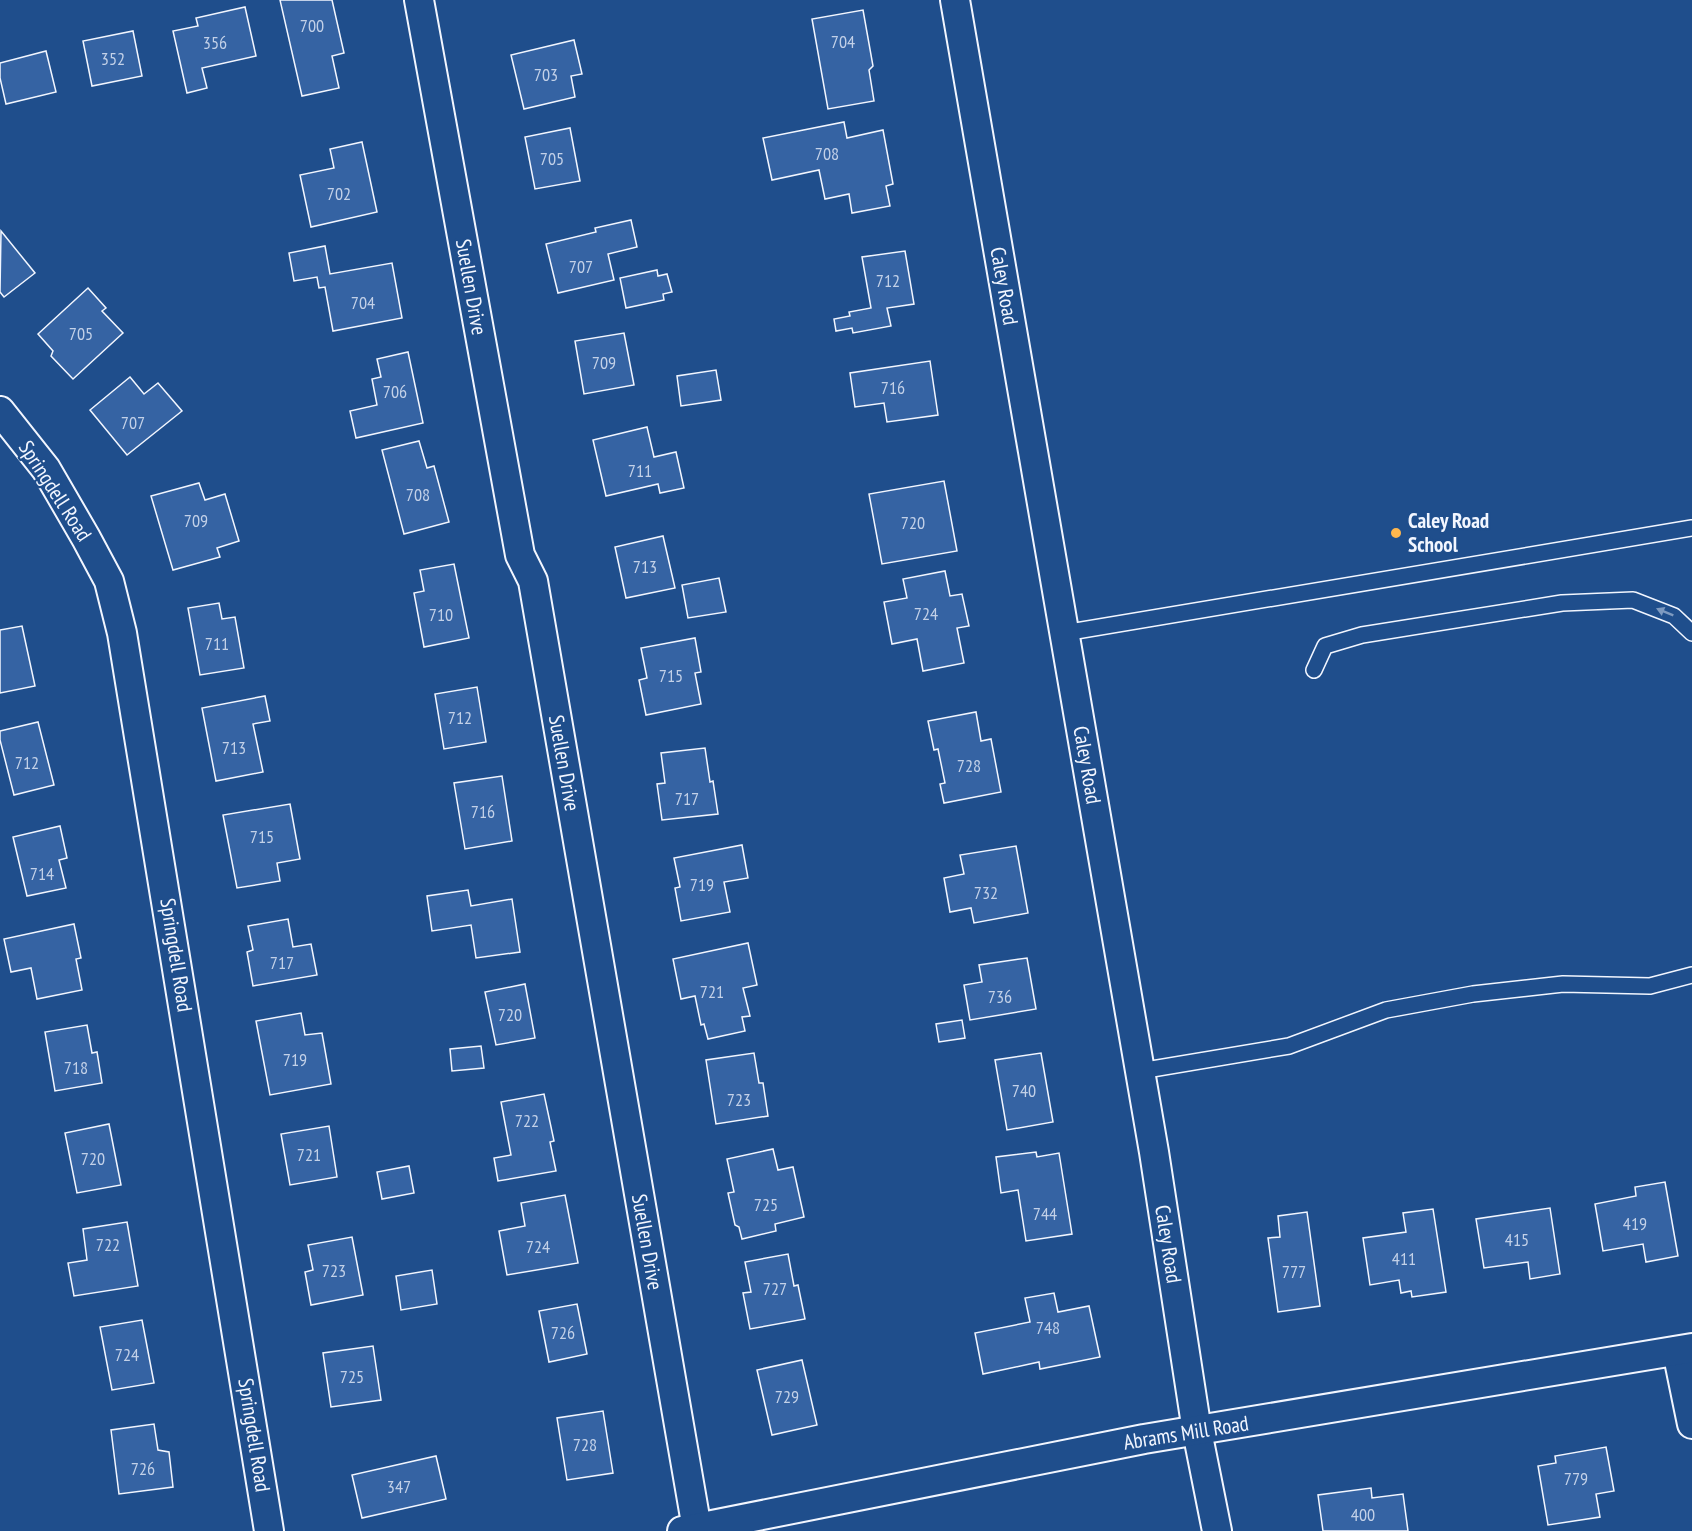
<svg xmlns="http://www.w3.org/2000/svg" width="1692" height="1531" font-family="'PT Sans Narrow',sans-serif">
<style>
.building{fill:#3563a3;stroke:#f2f6ff;stroke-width:1.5}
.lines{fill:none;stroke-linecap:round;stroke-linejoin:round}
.service-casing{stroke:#f2f6ff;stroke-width:18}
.minor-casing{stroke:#f2f6ff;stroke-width:32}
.service{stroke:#1f4e8c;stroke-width:15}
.minor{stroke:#1f4e8c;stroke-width:28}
.oneway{fill:#7e9ac0}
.poi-dot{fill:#ffb74d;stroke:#1f4e8c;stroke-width:2}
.labels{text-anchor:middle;stroke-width:4.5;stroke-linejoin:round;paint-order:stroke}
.number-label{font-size:18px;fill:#c3d1e8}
.street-label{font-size:21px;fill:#f2f6ff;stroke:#1f4e8c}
.poi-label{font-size:21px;font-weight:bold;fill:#f2f6ff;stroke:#1f4e8c;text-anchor:start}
</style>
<rect width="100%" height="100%" fill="#1f4e8c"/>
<g class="building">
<polygon points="280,0 332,0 344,53 332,56 339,88 302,96"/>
<polygon points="245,7 256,56 202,68 207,88 187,93 173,31 198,26 196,18"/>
<polygon points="863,10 873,66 869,70 874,101 828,109 812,19"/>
<polygon points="133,31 142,76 92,86 83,41"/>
<polygon points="574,40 582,74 571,76 575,97 524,109 511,55"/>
<polygon points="46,51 56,92 6,104 0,78 0,63"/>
<polygon points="844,122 847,138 883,130 893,184 886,186 890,206 852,213 849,194 825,199 819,170 772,180 763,138"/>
<polygon points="570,128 580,181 535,189 525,137"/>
<polygon points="362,142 377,212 311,227 300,175 334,168 330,149"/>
<polygon points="631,220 637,247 608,254 614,280 558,293 546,244 596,232 595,228"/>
<polygon points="1,231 35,273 4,297 0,292"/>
<polygon points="325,246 330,274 392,263 402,318 333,331 325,287 319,288 317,277 294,281 289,253"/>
<polygon points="905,251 914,304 887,308 891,326 853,333 852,328 836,331 834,319 850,316 849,312 871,308 862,257"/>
<polygon points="657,270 658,276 667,274 672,292 663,294 664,300 626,308 620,278"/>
<polygon points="88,288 106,308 102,311 123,333 73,379 51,356 53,351 38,334"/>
<polygon points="624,333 634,385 584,394 575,341"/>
<polygon points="408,352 423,423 356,438 350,411 377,405 372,379 381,377 377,359"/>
<polygon points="930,361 938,415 887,422 884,403 855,407 850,373"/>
<polygon points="716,370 721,400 681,406 677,376"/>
<polygon points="130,377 144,394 158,383 182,411 127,455 90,410"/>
<polygon points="647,427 654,457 676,452 684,488 660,493 658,484 606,496 593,440"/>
<polygon points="419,441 427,468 434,466 449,522 404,534 382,450"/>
<polygon points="944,481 957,551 882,564 869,494"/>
<polygon points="199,483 205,500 225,494 239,541 217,548 220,557 173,570 151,496"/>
<polygon points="663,536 675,588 626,598 615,547"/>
<polygon points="454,564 469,638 424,647 414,593 424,591 420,570"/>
<polygon points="945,571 950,596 962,594 969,626 957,628 964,663 923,671 917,639 892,644 884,602 907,598 903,579"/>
<polygon points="719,578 726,612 688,618 682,585"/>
<polygon points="219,603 222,619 235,617 244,668 200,675 188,608"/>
<polygon points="22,626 35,686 0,693 0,630"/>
<polygon points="695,638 701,672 695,673 701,704 646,715 639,680 647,678 641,648"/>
<polygon points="477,687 486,742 444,749 435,694"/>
<polygon points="265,696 270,721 253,724 263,772 216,781 202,708"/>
<polygon points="976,712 981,741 991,739 1001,792 944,803 940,784 945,783 938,749 934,750 928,721"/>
<polygon points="38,722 54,785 14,795 0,740 0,731"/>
<polygon points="705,748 710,782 713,781 718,814 662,820 657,784 665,783 661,753"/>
<polygon points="502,776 512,841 465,849 454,783"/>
<polygon points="290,804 300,859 277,863 280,881 237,888 223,815"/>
<polygon points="60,826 67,858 59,860 66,888 27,896 13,837"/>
<polygon points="742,845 748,878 724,882 730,912 681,921 675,888 680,887 674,858"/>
<polygon points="1016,846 1028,913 974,923 971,908 950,912 944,878 964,874 960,855"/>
<polygon points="468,890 471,906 512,899 520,952 476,958 471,925 432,931 427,896"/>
<polygon points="288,919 293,947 311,944 317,975 253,986 247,952 253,950 248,926"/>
<polygon points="74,924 81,958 76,959 82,990 37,999 31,968 11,972 4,939"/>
<polygon points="748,943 757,985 743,988 750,1016 742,1017 745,1031 708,1039 704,1024 701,1025 695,996 681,999 673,959"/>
<polygon points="1027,958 1036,1009 970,1020 964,985 982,982 979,965"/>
<polygon points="525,984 535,1038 496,1045 485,992"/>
<polygon points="301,1013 305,1035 322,1033 331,1084 270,1095 256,1021"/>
<polygon points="962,1020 965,1038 939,1042 936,1024"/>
<polygon points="87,1025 92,1053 97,1052 102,1083 55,1091 45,1032"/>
<polygon points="481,1046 484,1068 452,1071 450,1049"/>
<polygon points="754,1053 759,1083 763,1083 768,1116 716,1124 706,1060"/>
<polygon points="1041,1053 1053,1122 1007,1130 995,1060"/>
<polygon points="544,1094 554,1141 550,1142 556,1171 498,1181 494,1158 511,1155 501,1102"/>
<polygon points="109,1124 121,1185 77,1193 65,1133"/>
<polygon points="329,1126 337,1177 290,1185 281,1134"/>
<polygon points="773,1149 778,1170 793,1167 804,1217 775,1224 776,1231 742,1239 739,1227 735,1225 728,1193 734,1192 727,1159"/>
<polygon points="1036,1152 1037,1157 1059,1153 1072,1234 1026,1241 1018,1190 1001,1193 996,1157"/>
<polygon points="409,1166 414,1193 382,1199 377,1172"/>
<polygon points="1665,1182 1678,1256 1646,1262 1643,1244 1603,1251 1595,1204 1636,1196 1635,1187"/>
<polygon points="565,1195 578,1263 507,1275 499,1231 525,1226 521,1203"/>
<polygon points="1550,1208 1560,1274 1530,1279 1528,1262 1484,1268 1476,1219"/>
<polygon points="1433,1209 1446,1292 1412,1297 1411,1291 1401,1293 1399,1280 1370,1285 1363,1238 1406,1232 1403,1213"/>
<polygon points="1307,1212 1320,1306 1278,1312 1268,1238 1280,1237 1278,1216"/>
<polygon points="127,1222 138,1286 74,1296 68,1263 87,1260 83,1229"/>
<polygon points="352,1237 363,1295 311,1305 305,1272 313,1270 308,1245"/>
<polygon points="788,1254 794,1286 798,1285 805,1319 750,1329 743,1293 751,1292 745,1262"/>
<polygon points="432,1270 437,1304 401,1310 396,1276"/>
<polygon points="1054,1293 1058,1312 1089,1306 1100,1357 1040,1369 1039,1362 983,1374 975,1333 1030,1322 1025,1298"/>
<polygon points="577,1304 587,1354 549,1362 539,1311"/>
<polygon points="142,1320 154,1383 112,1390 100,1327"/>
<polygon points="373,1346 381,1400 331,1407 323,1353"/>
<polygon points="802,1360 817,1425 772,1435 757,1370"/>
<polygon points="603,1411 613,1473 567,1480 557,1418"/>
<polygon points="154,1424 158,1450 169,1452 173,1487 119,1494 111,1430"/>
<polygon points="1606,1447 1614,1491 1596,1494 1600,1517 1548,1525 1538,1466 1556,1463 1555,1456"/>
<polygon points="436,1456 446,1499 362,1518 352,1475"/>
<polygon points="1371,1488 1372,1498 1403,1494 1408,1531 1323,1531 1318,1495"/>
</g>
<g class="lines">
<g class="service-casing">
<g id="service">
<polyline points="1064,633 1692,528"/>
<polyline points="1314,670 1325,646 1362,635 1562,603 1633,600 1674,616 1692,633"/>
<polyline points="1140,1071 1289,1046 1386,1010 1473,994 1563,984 1650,986 1692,975"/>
</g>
</g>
<g class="minor-casing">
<g id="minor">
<polyline points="419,0 520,555 533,581 697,1529"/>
<polyline points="955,0 1154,1152 1197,1431 1217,1531"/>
<polyline points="0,411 46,469 86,538 109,581 122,633 269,1531"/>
<polyline points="1677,1351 1692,1424"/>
<polyline points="682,1531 1144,1439 1692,1348"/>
</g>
</g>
<use href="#service" class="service"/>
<use href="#minor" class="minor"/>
</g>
<defs><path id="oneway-solid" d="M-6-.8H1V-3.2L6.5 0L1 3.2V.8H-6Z" transform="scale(1.5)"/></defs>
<use class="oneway" href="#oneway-solid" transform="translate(1665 612) rotate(-158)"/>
<circle class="poi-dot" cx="1396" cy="533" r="6"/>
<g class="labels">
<g class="number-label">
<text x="312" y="32">700</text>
<text x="843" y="48">704</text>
<text x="215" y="49">356</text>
<text x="113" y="65">352</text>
<text x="546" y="81">703</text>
<text x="827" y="160">708</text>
<text x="552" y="165">705</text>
<text x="339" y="200">702</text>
<text x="581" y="273">707</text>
<text x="888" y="287">712</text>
<text x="363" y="309">704</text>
<text x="81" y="340">705</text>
<text x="604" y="369">709</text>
<text x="893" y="394">716</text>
<text x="395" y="398">706</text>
<text x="133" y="429">707</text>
<text x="640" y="477">711</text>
<text x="418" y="501">708</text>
<text x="196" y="527">709</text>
<text x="913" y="529">720</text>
<text x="645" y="573">713</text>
<text x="926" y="620">724</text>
<text x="441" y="621">710</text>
<text x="217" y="650">711</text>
<text x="671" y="682">715</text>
<text x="460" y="724">712</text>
<text x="234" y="754">713</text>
<text x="27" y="769">712</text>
<text x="969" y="772">728</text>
<text x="687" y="805">717</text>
<text x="483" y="818">716</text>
<text x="262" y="843">715</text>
<text x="42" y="880">714</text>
<text x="702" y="891">719</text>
<text x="986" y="899">732</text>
<text x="282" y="969">717</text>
<text x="712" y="998">721</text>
<text x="1000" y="1003">736</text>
<text x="510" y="1021">720</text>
<text x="295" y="1066">719</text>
<text x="76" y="1074">718</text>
<text x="1024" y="1097">740</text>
<text x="739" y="1106">723</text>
<text x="527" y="1127">722</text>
<text x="309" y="1161">721</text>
<text x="93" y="1165">720</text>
<text x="766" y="1211">725</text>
<text x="1045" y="1220">744</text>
<text x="1635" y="1230">419</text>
<text x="1517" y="1246">415</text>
<text x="108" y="1251">722</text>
<text x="538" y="1253">724</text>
<text x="1404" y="1265">411</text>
<text x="334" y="1277">723</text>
<text x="1294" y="1278">777</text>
<text x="775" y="1295">727</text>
<text x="1048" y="1334">748</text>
<text x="563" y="1339">726</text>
<text x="127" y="1361">724</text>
<text x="352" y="1383">725</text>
<text x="787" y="1403">729</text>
<text x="585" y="1451">728</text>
<text x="143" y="1475">726</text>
<text x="1576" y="1485">779</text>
<text x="399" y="1493">347</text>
<text x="1363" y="1521">400</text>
</g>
<g class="street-label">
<text transform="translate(1004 286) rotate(80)" y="7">Caley Road</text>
<text transform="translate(471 287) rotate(80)" y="7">Suellen Drive</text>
<text transform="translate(55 491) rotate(57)" y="7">Springdell Road</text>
<text transform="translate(564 763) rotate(80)" y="7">Suellen Drive</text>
<text transform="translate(1087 765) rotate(80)" y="7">Caley Road</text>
<text transform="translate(176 955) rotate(81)" y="7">Springdell Road</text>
<text transform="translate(647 1242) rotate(80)" y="7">Suellen Drive</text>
<text transform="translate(1168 1244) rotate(81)" y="7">Caley Road</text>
<text transform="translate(1186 1433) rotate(-9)" y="7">Abrams Mill Road</text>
<text transform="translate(254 1435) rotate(81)" y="7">Springdell Road</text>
</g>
<g class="poi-label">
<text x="1408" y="528">Caley Road<tspan x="1408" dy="24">School</tspan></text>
</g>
</g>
</svg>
